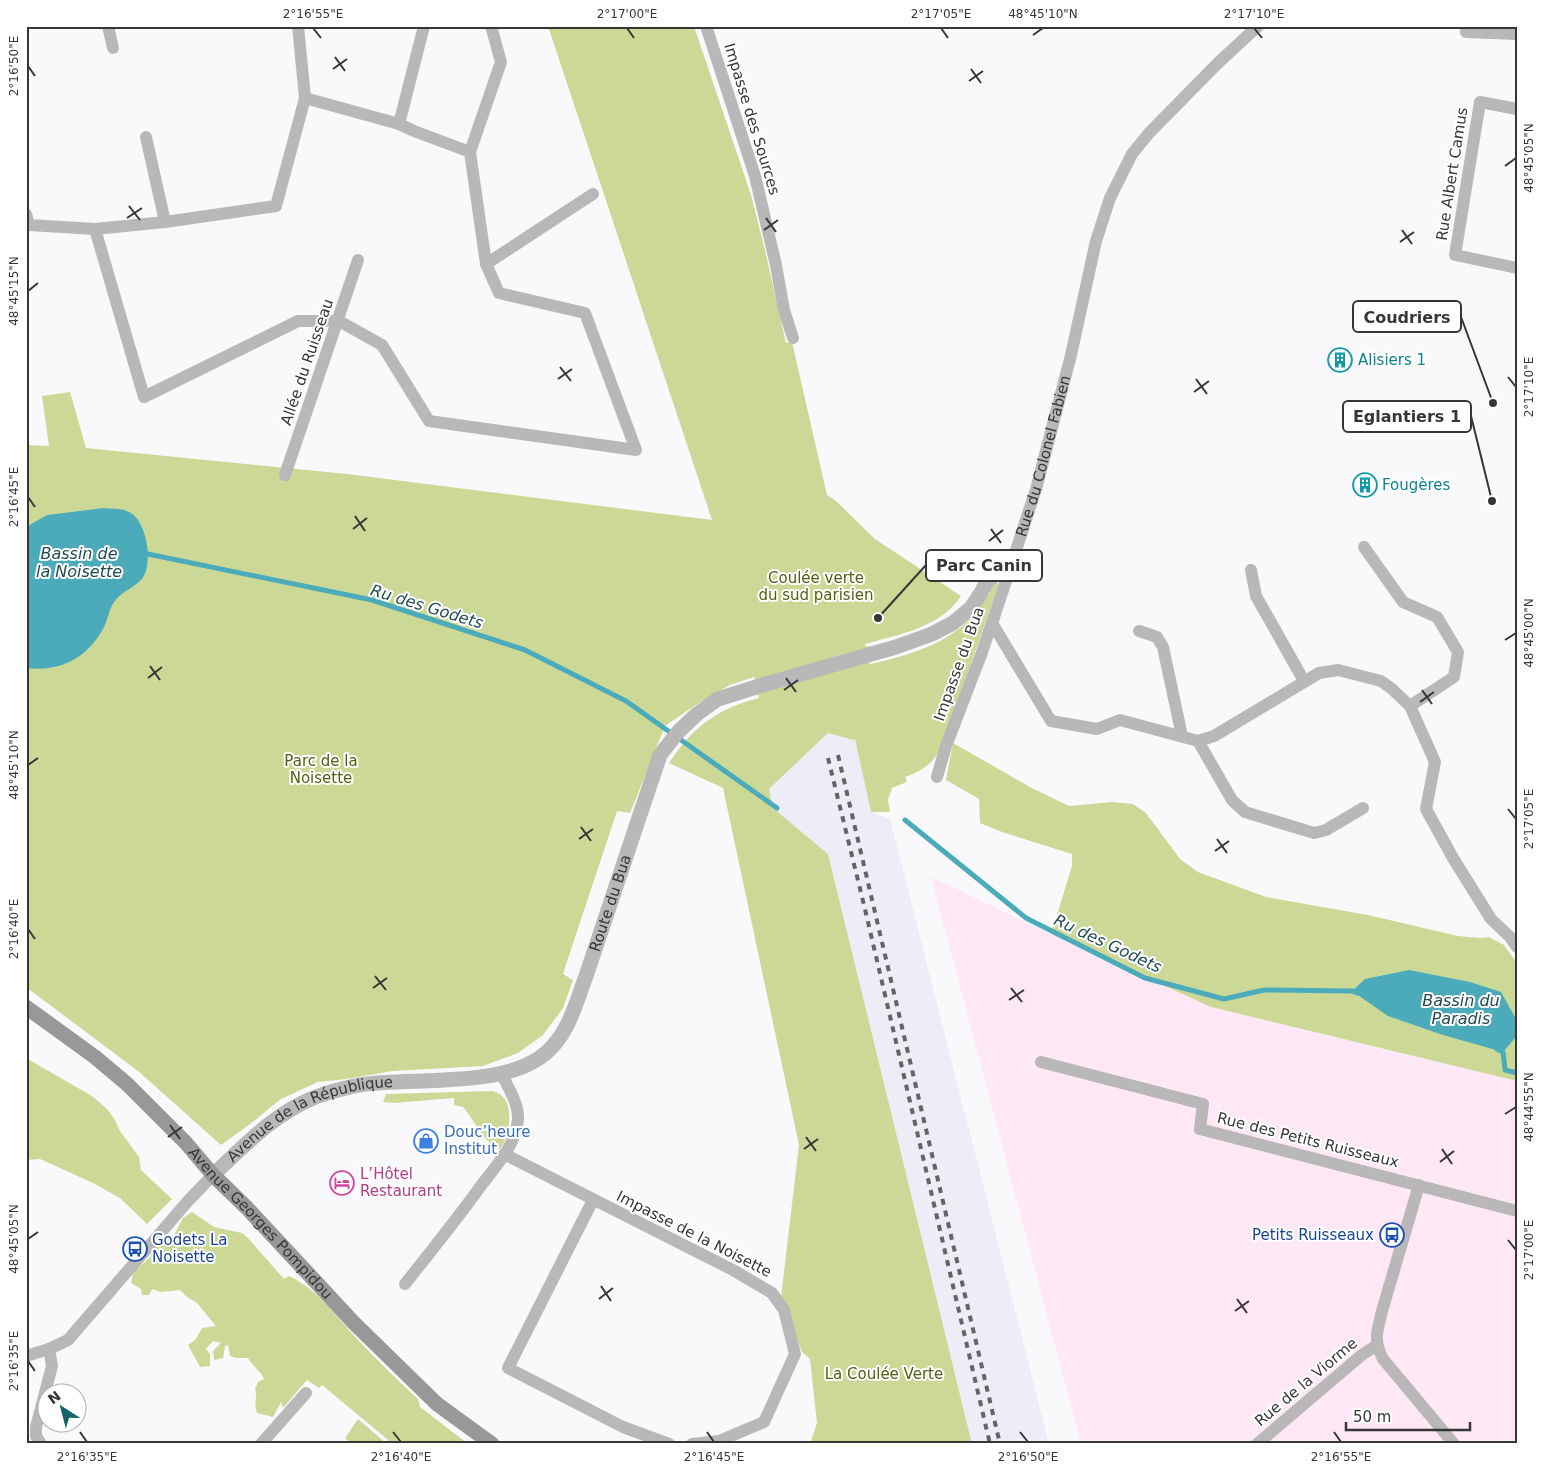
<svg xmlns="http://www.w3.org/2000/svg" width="1543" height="1470" font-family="'DejaVu Sans',sans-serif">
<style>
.industrial{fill:#fee8f6}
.built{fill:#ecedf7}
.green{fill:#ccd996}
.water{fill:#4babbb}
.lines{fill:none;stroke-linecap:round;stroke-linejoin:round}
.stream{stroke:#4babbb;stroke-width:5}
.minor{stroke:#b9b7b7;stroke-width:12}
.tertiary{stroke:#b9b7b7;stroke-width:15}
.secondary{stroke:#999798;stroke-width:15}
.rail{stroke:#646465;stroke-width:4;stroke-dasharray:6 6;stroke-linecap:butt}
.ticks{fill:none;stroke:#363637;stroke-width:2}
.labels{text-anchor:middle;stroke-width:4;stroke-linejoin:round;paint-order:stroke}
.street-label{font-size:15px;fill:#363637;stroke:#fff}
.culture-label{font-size:15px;fill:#0d838f;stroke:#fff;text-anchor:start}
.park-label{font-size:15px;fill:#545e0f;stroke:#fff}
.shop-label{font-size:15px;fill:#366cbe;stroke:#fff;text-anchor:start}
.hotel-label{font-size:15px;fill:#b23c85;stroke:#fff;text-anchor:start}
.transit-label{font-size:15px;fill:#164399;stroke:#fff;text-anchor:end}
.water-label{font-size:16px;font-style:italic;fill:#214c53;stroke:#fff}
.leader{fill:none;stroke:#363637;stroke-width:2}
.callout-dot{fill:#363637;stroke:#fff;stroke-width:2}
.callout{fill:#fff;stroke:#363637;stroke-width:2}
.callout-label{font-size:16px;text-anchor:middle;font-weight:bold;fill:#363637}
.neatline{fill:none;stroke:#363637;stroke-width:2}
.ticks-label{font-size:12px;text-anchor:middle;fill:#363637}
</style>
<rect width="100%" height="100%" fill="#f9f9fc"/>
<polygon class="industrial" points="931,877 1051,934 1211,1007 1517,1081 1517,1444 1081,1444"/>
<polygon class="built" points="828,733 852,740 855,739 871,812 890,819 1049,1444 972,1444 828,854 773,808 769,789"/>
<g class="green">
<path d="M548,26H694L751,195L765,250L786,343L792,342L827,495L836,501L875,539L961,596C940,628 900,634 865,644L866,647L869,646L872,661L869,662L870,664C920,653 963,639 990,593L989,589L997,583L999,584L941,749C932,764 922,771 905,777L907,782L892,788L888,800L890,812H871L855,739L853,740L828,733L769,789L773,808L828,854L972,1444H810L817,1423L810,1359L802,1352L781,1297L799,1145L723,788L669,763C693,727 716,709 759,698L758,694L756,695L752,681L755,679L754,677L730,685L697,704L665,726L630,813L617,811L563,974L573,980L563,1008L543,1035L518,1053L483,1066L393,1071L346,1079L318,1082L281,1099L250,1124L221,1145L138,1071L26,987V445L49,446L42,396L70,392L86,448L347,474L712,520Z"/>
<polygon points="953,743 1030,787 1069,806 1112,802 1133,804 1146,813 1180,859 1198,872 1266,897 1368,915 1458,936 1481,938 1489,937 1504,945 1517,963 1517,1081 1211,1007 1051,934 1072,866 1072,854 1002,832 980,823 979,799 946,780"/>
<polygon points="26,1058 92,1096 107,1109 115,1120 120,1131 139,1157 141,1170 172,1199 147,1224 120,1198 93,1183 40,1159 26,1160"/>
<path d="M493,1091C496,1092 501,1094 503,1097C514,1108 509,1138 500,1149C485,1145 473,1118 463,1107L454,1105V1098L394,1103L383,1102L386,1094Z"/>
<path d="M192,1212L214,1227L242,1233L247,1237L284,1279L289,1276C318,1289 338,1319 360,1342C379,1362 398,1381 418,1399L420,1407L468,1444H393L322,1385L319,1388L307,1380L283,1408L281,1402L273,1417L257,1413C253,1403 258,1397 255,1389L258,1382L264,1379C260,1370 253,1367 248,1358H236L230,1356L228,1345L225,1346L223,1358L214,1360L213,1351L221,1343L213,1341L206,1349L210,1354V1366L200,1367L188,1345L196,1339L202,1328L216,1326L197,1303L187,1297L180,1290L161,1292L152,1289L149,1295H142L141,1289L131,1283L133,1273L151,1256L153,1250L158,1244L172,1239L183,1218Z"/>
<polygon points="358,1419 387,1444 351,1444 345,1438"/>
</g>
<g class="water">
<path d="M104,508C111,509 120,508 127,511C147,518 154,564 142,579C134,588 122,591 115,601C109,608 108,620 103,629C86,659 60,672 26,668V527L47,515Z"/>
<polygon points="1409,970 1470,982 1501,992 1515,1017 1516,1037 1503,1052 1443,1035 1388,1016 1352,991 1365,979"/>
</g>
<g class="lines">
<g class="stream">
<polyline points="143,553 372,600 525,650 626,701 777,808"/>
<polyline points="905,820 1026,918 1145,978 1224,999 1264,990 1352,991 1357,993"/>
<polyline points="1497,1049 1503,1052 1505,1070 1517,1073"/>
</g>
<g class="minor">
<polyline points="108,26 113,48"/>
<polyline points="298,26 305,98"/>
<polyline points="706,26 755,176 776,265 784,310 793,338"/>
<polyline points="1466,26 1466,32 1517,34"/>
<polygon points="305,98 399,124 414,131 470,152 486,264 499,293 585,313 636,450 429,421 382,345 339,321 298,321 144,397 95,229 165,222 276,206"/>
<polyline points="1517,109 1480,102 1455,255 1517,268"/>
<polyline points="399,124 424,26"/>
<polyline points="146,137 165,222"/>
<polyline points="470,152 501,62 491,26"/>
<polyline points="26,214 29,225 95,229"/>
<polyline points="486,264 593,194"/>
<polyline points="285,475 358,260"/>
<polyline points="1364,547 1403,602 1437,617 1458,652 1454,677 1410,706"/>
<polyline points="1012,563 992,623 1051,721 1097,729 1120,720 1198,741 1214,736 1319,673 1338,670 1381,681 1392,689 1410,706 1435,762 1426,809 1453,858 1491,919 1510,937 1517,947"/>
<polyline points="1251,570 1256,596 1304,681"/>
<path id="s1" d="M1009,572L1036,489L1071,355L1096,241L1110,198L1132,154L1149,133L1218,63L1258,26"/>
<polyline points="1139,631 1157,637 1163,647 1182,736"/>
<polyline points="1198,741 1232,800 1245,812 1314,833 1326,830 1363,808"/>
<polyline points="937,777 946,746 981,655 994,617"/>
<polyline points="1041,1062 1203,1104 1200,1129 1517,1211"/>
<polyline points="504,1154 733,1270 772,1293 784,1310 795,1354 764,1422 719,1441 692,1444"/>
<path d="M1419,1185L1382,1311C1377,1332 1373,1340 1383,1359L1454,1444"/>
<polyline points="593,1200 508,1368 623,1427 669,1444"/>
<path d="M405,1284C431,1251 458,1218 483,1183C497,1165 516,1144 518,1120C519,1104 508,1087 501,1073"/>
<polyline points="26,1356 49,1349 68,1340 188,1201 213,1175"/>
<polyline points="41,1444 36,1436 36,1427 52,1366 49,1349"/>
<polyline points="261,1444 306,1393"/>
<polyline points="1257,1444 1363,1354 1376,1346"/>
</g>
<path class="tertiary" id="s2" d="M213,1175C243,1147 273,1115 311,1099C324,1093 345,1088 359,1085C413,1076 513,1091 552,1047C570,1028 577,1000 586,976L660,755L678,732L697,714L718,699L766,684L896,647L932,634L953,623L971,608L981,593L987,581L1012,563"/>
<path class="secondary" id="s3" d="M26,1007L95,1057L127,1084L186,1143L213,1175L247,1208L354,1323L437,1404L492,1444"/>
<g class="rail">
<polyline points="838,755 1000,1444"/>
<polyline points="828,758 864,905 990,1444"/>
</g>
</g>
<path class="ticks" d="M313,28L321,38M627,28L634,38M941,28L948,38M1254,28L1262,38M1033,35L1043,28M335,57L345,71M28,66L35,76M333,69L347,59M971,69L981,83M969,81L983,71M1505,166L1516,158M129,206L140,220M127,218L142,208M766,218L776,232M764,230L778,220M1402,230L1412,244M1400,242L1414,232M28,291L38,283M560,367L571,381M1508,377L1516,387M558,379L572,369M1196,379L1207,394M1194,392L1209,381M28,497L35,507M355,516L365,531M353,529L367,518M991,529L1001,543M989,541L1003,530M1505,640L1516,633M150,666L160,680M148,678L162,667M786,678L796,692M784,690L798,680M1422,690L1432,704M1420,702L1434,692M28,765L38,758M1508,809L1516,819M581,827L591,841M579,839L593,829M1217,839L1227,853M1215,851L1229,841M28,929L35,939M375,976L386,990M373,988L387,978M1011,988L1022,1002M1009,1000L1024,990M1505,1114L1516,1107M170,1125L180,1139M168,1137L182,1127M806,1137L816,1151M804,1149L818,1139M1442,1149L1452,1164M1440,1162L1454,1151M28,1239L38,1232M1508,1240L1516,1250M601,1286L611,1301M599,1299L613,1288M1237,1299L1247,1313M1235,1311L1249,1301M28,1361L35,1371M80,1432L87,1442M393,1432L401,1442M707,1432L714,1442M1020,1432L1028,1442M1334,1432L1341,1442"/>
<defs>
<g id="building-ring" transform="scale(1.25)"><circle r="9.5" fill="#fff" stroke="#0f9aa8" stroke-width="1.5"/><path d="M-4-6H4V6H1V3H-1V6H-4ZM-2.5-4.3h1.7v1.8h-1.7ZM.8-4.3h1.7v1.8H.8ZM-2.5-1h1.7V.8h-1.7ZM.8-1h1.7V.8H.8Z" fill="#0f9aa8"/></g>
<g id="shop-ring" transform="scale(1.25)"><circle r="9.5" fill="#fff" stroke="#3f7fe0" stroke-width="1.5"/><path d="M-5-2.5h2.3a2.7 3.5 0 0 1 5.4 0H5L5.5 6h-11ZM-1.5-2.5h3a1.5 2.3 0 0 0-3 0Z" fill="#3f7fe0"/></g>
<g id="hotel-ring" transform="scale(1.25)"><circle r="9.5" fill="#fff" stroke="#d1479c" stroke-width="1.5"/><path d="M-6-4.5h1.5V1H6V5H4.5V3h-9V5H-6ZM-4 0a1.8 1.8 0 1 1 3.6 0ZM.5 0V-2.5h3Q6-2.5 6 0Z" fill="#d1479c"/></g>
<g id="bus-ring" transform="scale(1.25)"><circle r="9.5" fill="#fff" stroke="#1a4fb4" stroke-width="1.5"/><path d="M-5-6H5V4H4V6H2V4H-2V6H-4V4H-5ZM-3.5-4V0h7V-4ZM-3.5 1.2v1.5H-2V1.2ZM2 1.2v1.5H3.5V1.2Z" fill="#1a4fb4"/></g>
</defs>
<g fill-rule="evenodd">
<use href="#building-ring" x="1340" y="360"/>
<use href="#building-ring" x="1365" y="485"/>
<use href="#shop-ring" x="426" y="1141"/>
<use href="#hotel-ring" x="342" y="1183"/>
<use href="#bus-ring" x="1392" y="1235"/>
<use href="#bus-ring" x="135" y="1249"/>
</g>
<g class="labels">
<g class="street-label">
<text transform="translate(752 119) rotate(73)" y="5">Impasse des Sources</text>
<text transform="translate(1452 174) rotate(-81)" y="5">Rue Albert Camus</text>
<text transform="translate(307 362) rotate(-71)" y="5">Allée du Ruisseau</text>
<text dy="5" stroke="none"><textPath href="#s1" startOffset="121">Rue du Colonel Fabien</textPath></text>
<text transform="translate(959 664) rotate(-70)" y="5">Impasse du Bua</text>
<text dy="5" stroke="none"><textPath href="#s2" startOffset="532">Route du Bua</textPath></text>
<text dy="5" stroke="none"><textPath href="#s2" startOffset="116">Avenue de la République</textPath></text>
<text transform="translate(1308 1140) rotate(14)" y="5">Rue des Petits Ruisseaux</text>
<text dy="5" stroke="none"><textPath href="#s3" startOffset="320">Avenue Georges Pompidou</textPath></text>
<text transform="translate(694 1234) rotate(27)" y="5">Impasse de la Noisette</text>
<text transform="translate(1306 1382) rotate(-40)" y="5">Rue de la Viorme</text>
</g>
<g class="culture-label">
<text x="1358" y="365">Alisiers 1</text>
<text x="1382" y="490">Fougères</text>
</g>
<g class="park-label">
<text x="816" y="583">Coulée verte<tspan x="816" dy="17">du sud parisien</tspan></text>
<text x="321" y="766">Parc de la<tspan x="321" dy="17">Noisette</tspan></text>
<text x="884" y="1379">La Coulée Verte</text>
</g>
<g class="shop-label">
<text x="444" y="1137">Douc’heure<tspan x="444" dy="17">Institut</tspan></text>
</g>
<g class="hotel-label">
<text x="360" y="1179">L’Hôtel<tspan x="360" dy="17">Restaurant</tspan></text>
</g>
<g class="transit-label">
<text x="1374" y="1240">Petits Ruisseaux</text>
<text x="152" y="1245" text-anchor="start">Godets La<tspan x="152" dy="17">Noisette</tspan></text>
</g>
<g class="water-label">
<text x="79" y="559">Bassin de<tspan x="79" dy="18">la Noisette</tspan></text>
<text transform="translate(427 606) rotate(17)" y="6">Ru des Godets</text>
<text transform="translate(1108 943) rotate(25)" y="6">Ru des Godets</text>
<text x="1461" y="1006">Bassin du<tspan x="1461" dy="18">Paradis</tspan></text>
</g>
</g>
<path class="leader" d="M1493 403L1461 317M1492 501L1471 416M878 618L926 565"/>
<g class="callout-dot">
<circle cx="1493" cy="403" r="5"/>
<circle cx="1492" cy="501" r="5"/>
<circle cx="878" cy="618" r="5"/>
</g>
<g class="callout">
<rect x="1353" y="301" width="108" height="31" rx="5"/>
<rect x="1343" y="401" width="128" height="31" rx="5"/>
<rect x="926" y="550" width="116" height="31" rx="5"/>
</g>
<g class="callout-label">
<text x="1407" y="323">Coudriers</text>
<text x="1407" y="422">Eglantiers 1</text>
<text x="984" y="571">Parc Canin</text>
</g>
<rect width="1543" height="1470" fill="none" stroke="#ffffff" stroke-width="55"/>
<g transform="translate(62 1408) rotate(324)"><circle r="24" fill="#ffffff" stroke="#afafaf"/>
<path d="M0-4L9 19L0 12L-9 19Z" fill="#136368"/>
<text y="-8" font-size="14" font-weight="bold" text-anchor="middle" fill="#363637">N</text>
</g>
<path d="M1346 1422v8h124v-8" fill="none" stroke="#363637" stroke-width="2.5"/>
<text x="1353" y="1422" font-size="15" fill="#363637" stroke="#ffffff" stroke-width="4" paint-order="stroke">50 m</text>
<rect x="28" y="28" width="1488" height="1414" class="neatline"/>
<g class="ticks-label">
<text x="313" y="18">2°16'55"E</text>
<text x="627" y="18">2°17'00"E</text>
<text x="941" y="18">2°17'05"E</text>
<text x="1043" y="18">48°45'10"N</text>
<text x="1254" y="18">2°17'10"E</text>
<text transform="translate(14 66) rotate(-90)" y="4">2°16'50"E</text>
<text transform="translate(1529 158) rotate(-90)" y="4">48°45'05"N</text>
<text transform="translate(14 291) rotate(-90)" y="4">48°45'15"N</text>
<text transform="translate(1529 387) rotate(-90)" y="4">2°17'10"E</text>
<text transform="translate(14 497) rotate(-90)" y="4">2°16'45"E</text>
<text transform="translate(1529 633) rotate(-90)" y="4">48°45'00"N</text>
<text transform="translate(14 765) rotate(-90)" y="4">48°45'10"N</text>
<text transform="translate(1529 819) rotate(-90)" y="4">2°17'05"E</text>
<text transform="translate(14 929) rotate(-90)" y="4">2°16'40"E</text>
<text transform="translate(1529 1107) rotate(-90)" y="4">48°44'55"N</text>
<text transform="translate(14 1239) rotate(-90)" y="4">48°45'05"N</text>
<text transform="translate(1529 1250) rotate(-90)" y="4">2°17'00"E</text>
<text transform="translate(14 1361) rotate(-90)" y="4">2°16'35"E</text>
<text x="87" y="1461">2°16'35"E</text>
<text x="401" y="1461">2°16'40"E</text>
<text x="714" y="1461">2°16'45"E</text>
<text x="1028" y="1461">2°16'50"E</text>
<text x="1341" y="1461">2°16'55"E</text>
</g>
</svg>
